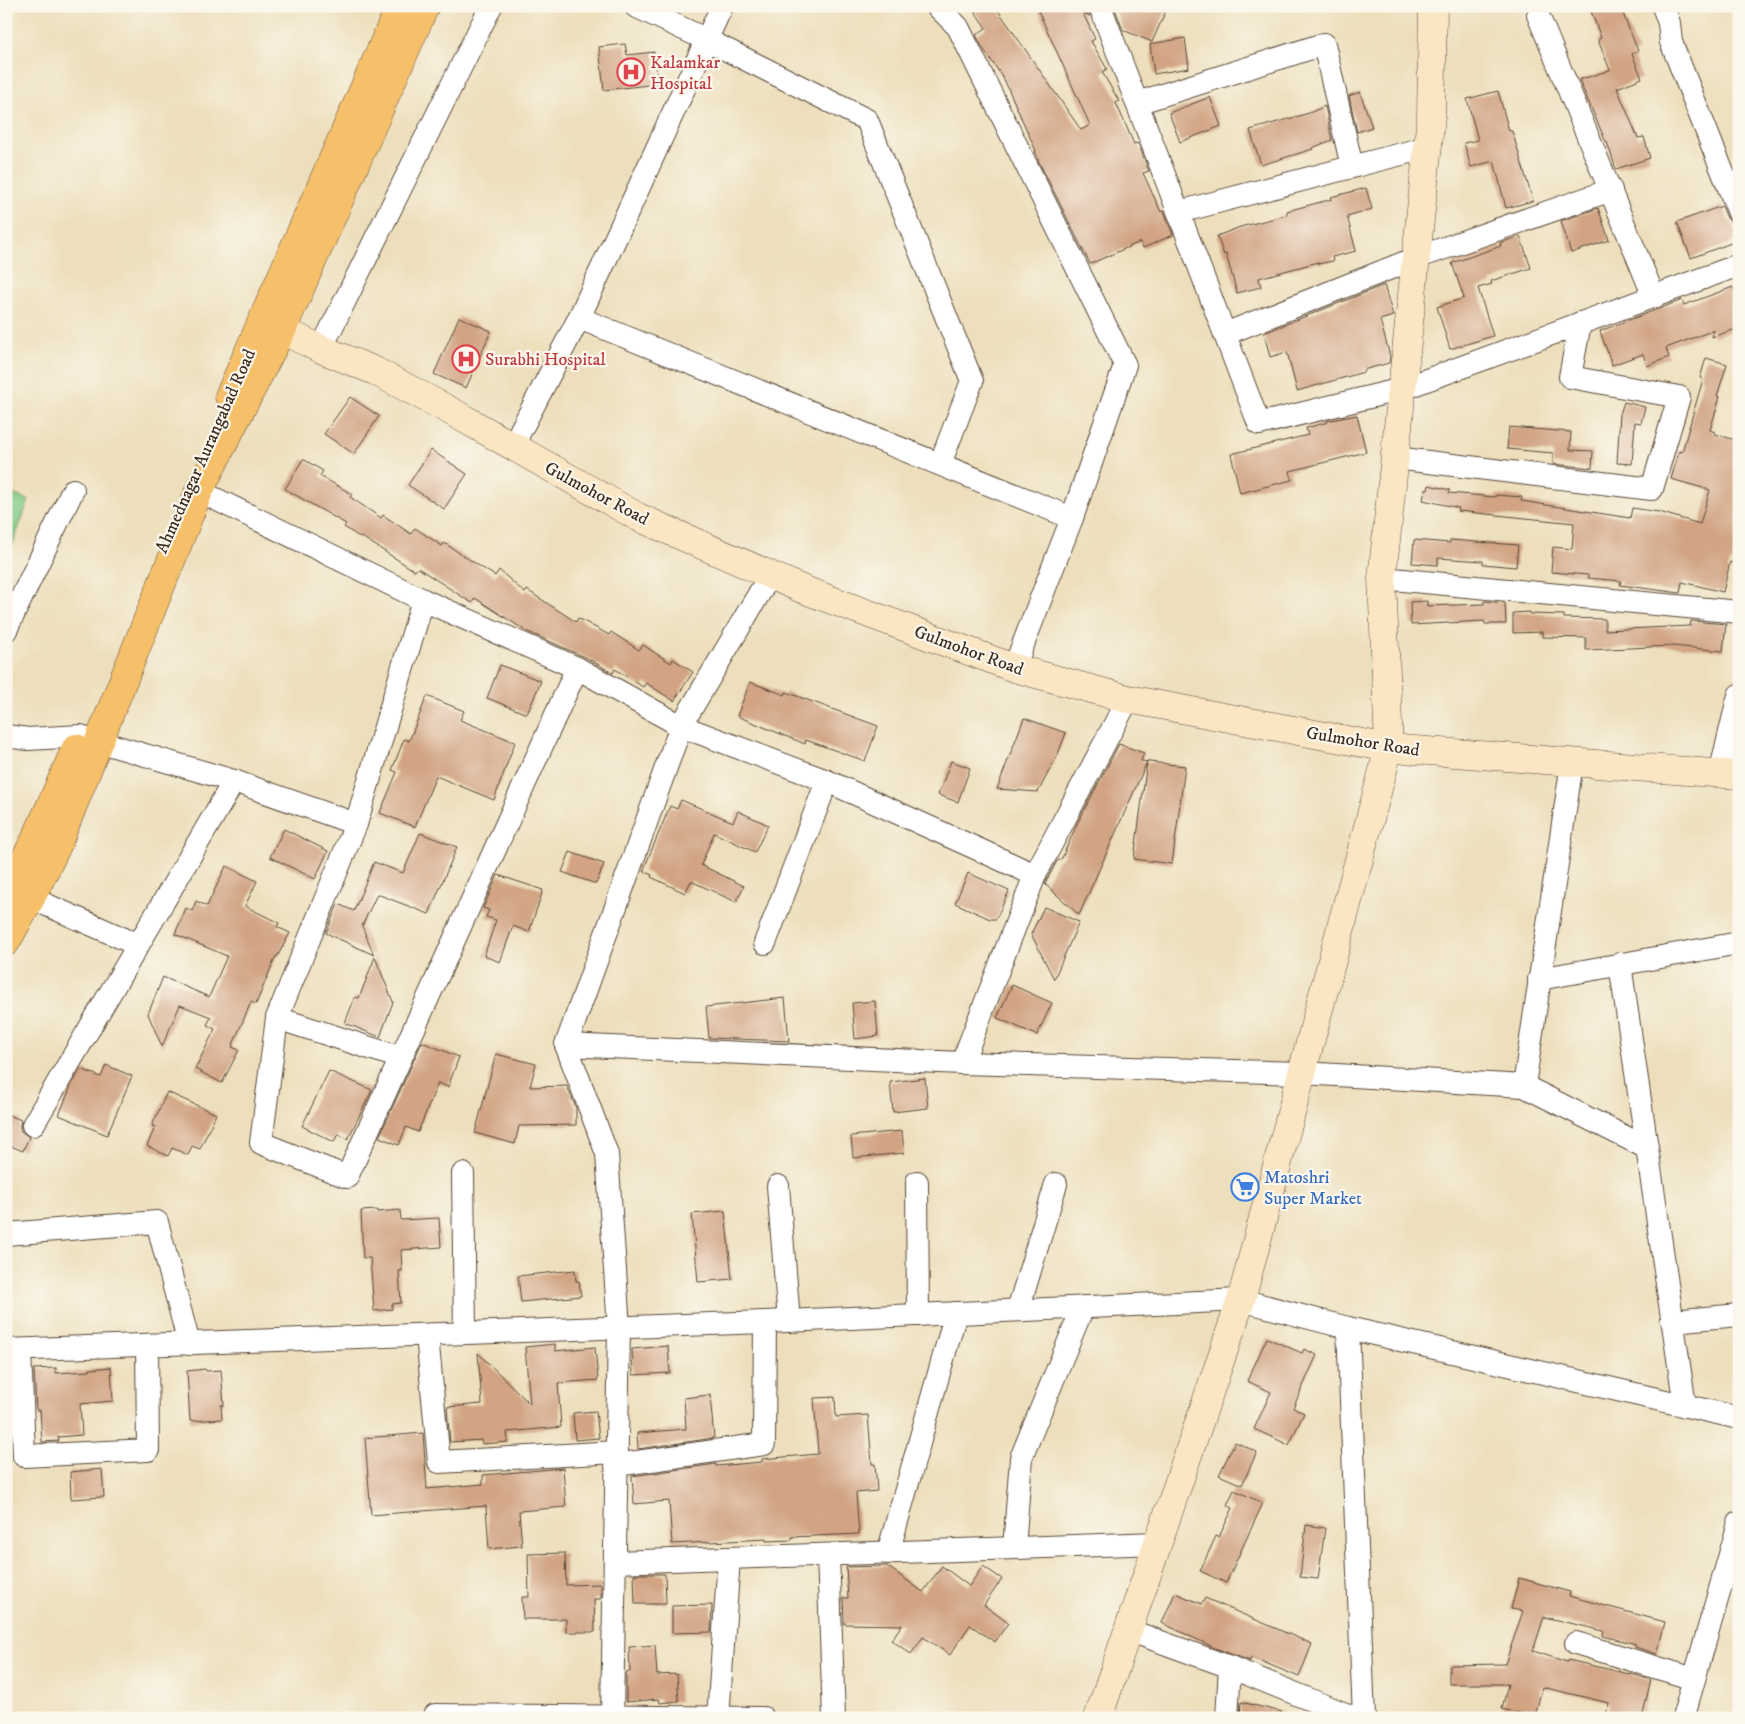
<svg xmlns="http://www.w3.org/2000/svg" width="1745" height="1724" font-family="'IM FELL DW Pica',serif">
<style>
.green{fill:#81ca86;stroke:#5e7a52}
.building{fill:#d2a484}
.lines{fill:none;stroke-linecap:round;stroke-linejoin:round}
.street-casing{stroke:#564536;stroke-width:24}
.secondary-casing{stroke:#564536;stroke-width:29}
.highway-casing{stroke:#564536;stroke-width:29}
.street{stroke:#fff;stroke-width:22}
.secondary{stroke:#fbe6c4;stroke-width:28}
.highway{stroke:#f6c06b;stroke-width:28}
.labels{text-anchor:middle;stroke-width:4.5;stroke-linejoin:round;paint-order:stroke}
.health-label{font-size:18px;fill:#be3a42;stroke:#fbf7ec;text-anchor:start}
.street-label{font-size:18px;fill:#3b2a1e;stroke:#fbf7ec}
.shop-label{font-size:18px;fill:#366cbe;stroke:#fbf7ec;text-anchor:start}
</style>
<rect width="100%" height="100%" fill="#fbf7ec"/>
<filter id="ink" filterUnits="userSpaceOnUse"><feTurbulence type="fractalNoise" baseFrequency=".02" numOctaves="2"/><feDisplacementMap in="SourceGraphic" scale="10" xChannelSelector="R" yChannelSelector="G"/><feConvolveMatrix kernelMatrix="1 2 1 2 8 2 1 2 1" color-interpolation-filters="sRGB"/></filter>
<filter id="wash" filterUnits="userSpaceOnUse"><feTurbulence type="fractalNoise" baseFrequency=".0096" numOctaves="4" result="noise"/><feDisplacementMap in="SourceGraphic" scale="20" xChannelSelector="R" yChannelSelector="G"/><feGaussianBlur stdDeviation="1.12" result="paint"/><feColorMatrix in="noise" values="0 0 0 0 0 0 0 0 0 0 0 0 0 0 0 0 0 1.4 0 .05"/><feComposite in="paint" operator="in"/></filter>
<g filter="url(#wash)">
<rect width="100%" height="100%" fill="#eddfbc"/>
<polygon class="green" points="6,492 29,500 6,562"/>
<g id="blocks">
<g class="building">
<polygon points="971,6 995,6 1081,130 1090,125 1036,6 1087,6 1090,16 1083,13 1095,39 1091,41 1107,69 1102,72 1119,101 1116,103 1134,144 1138,143 1149,171 1143,173 1161,212 1164,211 1173,235 1143,248 1140,242 1090,264 1039,162 1035,151 1036,151 1004,79 984,50 976,35 986,28"/>
<polygon points="1114,6 1168,6 1152,42 1123,30"/>
<polygon points="1589,6 1620,6 1638,51 1632,54 1642,78 1617,88 1638,138 1644,137 1650,158 1616,169 1607,142 1606,142 1579,80 1610,70 1598,40 1601,38"/>
<polygon points="1185,38 1189,68 1154,74 1150,44"/>
<polygon points="625,44 627,55 654,52 658,84 604,90 599,47"/>
<polygon points="1498,91 1509,131 1512,131 1533,201 1506,208 1494,161 1471,167 1464,143 1478,140 1467,99"/>
<polygon points="1360,92 1372,127 1357,132 1349,96"/>
<polygon points="1210,97 1221,126 1180,142 1169,113"/>
<polygon points="1325,106 1332,140 1312,148 1313,149 1261,165 1250,130 1309,113"/>
<polygon points="1366,188 1372,209 1347,216 1356,251 1332,257 1333,261 1318,264 1318,262 1259,278 1261,287 1237,293 1226,254 1224,255 1217,236 1240,227 1287,215 1287,211 1332,199 1331,197"/>
<polygon points="1722,206 1727,218 1733,224 1739,240 1691,258 1677,222"/>
<polygon points="1598,208 1609,240 1571,253 1561,221"/>
<polygon points="1520,236 1531,268 1491,281 1492,284 1478,288 1493,336 1450,349 1437,307 1464,298 1452,263 1501,246 1500,243"/>
<polygon points="1384,285 1393,316 1380,320 1390,356 1389,363 1363,370 1364,372 1297,391 1287,352 1270,357 1264,333"/>
<polygon points="1733,287 1739,301 1739,328 1712,337 1714,330 1666,348 1669,357 1647,366 1643,354 1612,365 1600,331 1682,300 1684,305"/>
<polygon points="459,317 491,331 466,388 434,374"/>
<polygon points="1706,358 1727,364 1717,396 1720,397 1710,430 1715,432 1715,434 1739,441 1739,539 1732,563 1730,562 1723,592 1682,582 1680,593 1620,585 1621,581 1588,578 1588,575 1551,572 1553,547 1572,549 1574,523 1458,511 1459,508 1423,500 1425,490 1428,490 1429,485 1450,490 1449,493 1495,497 1496,495 1522,497 1521,501 1630,518 1632,508 1659,512 1700,524 1710,490 1671,479 1679,451 1682,452 1703,379 1700,378"/>
<polygon points="350,397 379,416 354,454 324,434"/>
<polygon points="1624,402 1645,407 1641,423 1635,422 1632,464 1617,463 1620,414"/>
<polygon points="1357,415 1366,452 1290,471 1292,480 1240,493 1231,454 1308,435 1306,428 1328,422 1327,421"/>
<polygon points="1509,427 1571,432 1570,450 1593,451 1592,468 1553,464 1553,453 1507,449"/>
<polygon points="431,450 467,474 444,509 408,485"/>
<polygon points="303,459 323,471 320,476 352,494 350,497 381,518 383,515 411,534 415,528 442,546 444,543 495,576 499,570 525,593 527,590 576,622 578,618 609,635 611,632 639,650 643,645 671,663 673,659 693,672 674,701 646,683 643,687 615,669 613,673 585,657 526,631 475,598 472,603 418,568 415,571 362,537 361,538 344,527 346,524 285,489"/>
<polygon points="1414,540 1450,543 1450,540 1518,545 1516,567 1483,564 1483,561 1438,558 1438,565 1412,563"/>
<polygon points="1427,601 1427,606 1484,604 1484,601 1505,603 1506,624 1485,624 1484,621 1411,625 1410,602"/>
<polygon points="1530,612 1530,614 1564,615 1564,618 1605,619 1605,630 1690,626 1691,621 1726,624 1723,651 1673,646 1586,650 1586,638 1542,637 1542,632 1513,633 1513,613"/>
<polygon points="500,665 541,681 527,714 487,698"/>
<polygon points="750,682 785,695 786,692 878,726 865,761 806,740 805,744 737,716"/>
<polygon points="427,696 464,711 460,720 515,742 494,800 436,776 415,827 380,813 397,772 392,770 404,739 409,741"/>
<polygon points="1024,718 1066,733 1058,754 1038,792 997,789"/>
<polygon points="1119,744 1144,753 1141,761 1185,766 1172,864 1134,859 1147,762 1079,915 1045,884 1057,861 1062,858 1077,824"/>
<polygon points="951,761 970,768 958,802 938,795"/>
<polygon points="681,800 733,822 738,811 768,825 755,852 714,833 701,865 744,886 736,902 691,881 685,893 651,877 652,875 643,871 670,806 677,809"/>
<polygon points="284,829 328,851 315,879 270,857"/>
<polygon points="420,833 457,847 429,914 377,894 362,926 374,955 326,933 338,904 354,911 374,862 403,873"/>
<polygon points="570,852 604,864 596,884 562,872"/>
<polygon points="226,866 257,881 245,906 279,923 277,927 290,933 277,957 276,956 256,1004 251,1002 232,1047 239,1050 222,1083 195,1069 215,1029 207,1025 211,1017 180,1005 162,1047 148,1014 163,977 209,997 227,956 175,934 186,908 192,911 196,901 207,906"/>
<polygon points="968,873 1009,891 996,919 990,919 955,903"/>
<polygon points="498,875 543,890 529,932 513,926 500,962 484,956 496,920 486,917 489,910 483,908"/>
<polygon points="1044,907 1079,922 1054,979 1031,934"/>
<polygon points="375,957 393,1002 380,1037 345,1023 355,997 359,998"/>
<polygon points="1012,985 1052,1003 1037,1035 997,1018"/>
<polygon points="785,998 789,1041 709,1038 706,1007"/>
<polygon points="875,1001 878,1036 855,1039 852,1003"/>
<polygon points="422,1042 459,1057 448,1087 438,1083 418,1132 406,1127 399,1145 379,1137"/>
<polygon points="496,1054 536,1064 530,1087 567,1086 576,1108 576,1125 519,1126 515,1144 475,1133"/>
<polygon points="106,1065 132,1076 107,1135 59,1115 71,1086 81,1069 101,1077"/>
<polygon points="329,1071 372,1090 348,1139 338,1134 334,1142 302,1126"/>
<polygon points="925,1078 928,1108 893,1112 890,1082"/>
<polygon points="167,1092 216,1114 200,1149 192,1146 188,1155 172,1148 168,1156 147,1146 155,1127 152,1126"/>
<polygon points="6,1114 21,1120 20,1125 21,1131 29,1137 23,1151 6,1144"/>
<polygon points="902,1131 904,1153 853,1158 851,1136"/>
<polygon points="377,1210 377,1212 400,1210 401,1220 439,1218 441,1247 401,1250 402,1271 399,1271 401,1303 392,1304 392,1309 374,1311 370,1258 363,1258 361,1211"/>
<polygon points="725,1211 732,1279 698,1282 692,1214"/>
<polygon points="575,1270 576,1281 579,1281 581,1296 521,1302 518,1276"/>
<polygon points="1267,1338 1302,1353 1304,1349 1317,1355 1293,1408 1304,1413 1289,1445 1254,1429 1271,1392 1247,1381"/>
<polygon points="555,1344 555,1351 595,1347 598,1380 558,1383 561,1427 507,1432 508,1442 482,1444 481,1440 450,1442 447,1407 482,1404 478,1353 530,1404 525,1347"/>
<polygon points="668,1346 670,1373 633,1375 632,1349"/>
<polygon points="111,1367 113,1401 80,1404 82,1435 58,1437 59,1441 42,1442 40,1410 36,1410 34,1369 56,1368 56,1373 90,1371 90,1369"/>
<polygon points="205,1369 206,1371 221,1370 224,1405 221,1405 222,1419 190,1421 187,1371"/>
<polygon points="710,1395 714,1438 638,1449 637,1433 686,1429 684,1398"/>
<polygon points="835,1397 836,1417 868,1415 872,1464 875,1464 877,1491 856,1493 859,1534 792,1537 792,1540 766,1541 766,1539 672,1544 669,1501 634,1504 632,1476 716,1464 716,1466 762,1462 762,1459 818,1454 814,1398"/>
<polygon points="596,1411 599,1438 575,1440 573,1413"/>
<polygon points="423,1433 427,1489 483,1484 483,1475 563,1468 566,1507 519,1511 522,1546 489,1549 486,1506 371,1515 365,1438"/>
<polygon points="1235,1442 1257,1452 1242,1485 1219,1475"/>
<polygon points="102,1469 104,1497 71,1499 70,1472"/>
<polygon points="1234,1490 1263,1503 1226,1583 1200,1571 1216,1536 1219,1537 1233,1508 1227,1505"/>
<polygon points="1306,1525 1325,1528 1318,1579 1300,1577"/>
<polygon points="565,1553 566,1585 601,1584 601,1599 594,1599 595,1632 566,1632 566,1619 523,1619 522,1597 529,1597 528,1554"/>
<polygon points="887,1566 923,1592 942,1566 969,1586 983,1566 1002,1579 984,1605 1008,1623 995,1642 970,1625 950,1655 923,1637 911,1654 891,1640 902,1625 844,1624 843,1598 848,1598 846,1567"/>
<polygon points="634,1574 665,1574 666,1604 635,1604"/>
<polygon points="1519,1578 1570,1592 1569,1596 1665,1622 1657,1654 1635,1647 1636,1644 1603,1636 1604,1631 1544,1617 1533,1651 1567,1662 1568,1660 1629,1674 1629,1673 1651,1680 1642,1718 1605,1718 1609,1703 1542,1687 1535,1717 1502,1709 1508,1684 1449,1684 1449,1665 1505,1664 1523,1611 1511,1609"/>
<polygon points="1175,1593 1202,1604 1205,1598 1312,1644 1299,1677 1251,1657 1250,1661 1215,1648 1162,1623"/>
<polygon points="712,1605 711,1632 672,1633 672,1606"/>
<polygon points="655,1645 657,1675 677,1674 679,1701 660,1703 659,1699 626,1702 626,1672 630,1672 629,1647"/>
<polygon points="1241,1702 1282,1712 1281,1718 1240,1718"/>
</g>
</g>
</g>
<g filter="url(#ink)">
<use href="#blocks" fill-opacity="0" stroke="#564536" stroke-width="1"/>
<g class="lines">
<g class="street-casing">
<g id="street">
<polyline points="635,6 707,40 867,120 972,381 940,464"/>
<polyline points="937,6 958,27 1125,365 1072,518 1014,668"/>
<polyline points="1100,6 1259,424 1402,389 1739,265"/>
<polyline points="1663,6 1669,23 1671,42 1739,213"/>
<polyline points="1538,15 1654,297"/>
<polyline points="1137,103 1324,44 1352,167"/>
<polyline points="1179,212 1428,147"/>
<polyline points="579,318 1072,518"/>
<polyline points="1225,334 1416,258 1611,190"/>
<polyline points="321,349 491,6"/>
<polyline points="512,447 579,318 722,6"/>
<polyline points="1395,458 1652,489 1679,397 1570,377 1580,323"/>
<polyline points="199,491 423,600 577,668 681,726 827,781 1035,875"/>
<polyline points="770,575 681,726 566,1045 962,1063"/>
<polyline points="1382,578 1739,612"/>
<polyline points="423,600 356,824 277,1018 261,1143 347,1177 577,668"/>
<polyline points="6,630 73,490"/>
<polyline points="1128,699 1035,875 962,1063 1302,1073 1524,1086 1572,763"/>
<polyline points="6,736 28,739 81,736"/>
<polyline points="97,741 234,781 356,824"/>
<polyline points="1720,773 1739,695"/>
<polyline points="31,898 138,945"/>
<polyline points="765,943 827,781"/>
<polyline points="1620,964 1685,1406"/>
<polyline points="1539,979 1739,943"/>
<polyline points="277,1018 401,1058"/>
<polyline points="566,1045 607,1154 619,1328 612,1716"/>
<polyline points="1524,1086 1647,1148"/>
<polyline points="33,1125 234,781"/>
<polyline points="463,1174 465,1333"/>
<polyline points="917,1182 918,1315"/>
<polyline points="778,1186 789,1321"/>
<polyline points="6,1234 157,1222 189,1344"/>
<polyline points="1018,1310 1056,1184"/>
<polyline points="1672,1321 1739,1315"/>
<polyline points="1348,1328 1364,1718"/>
<polyline points="427,1335 439,1462 617,1452"/>
<polyline points="6,1350 765,1322 1241,1300 1348,1328 1739,1418"/>
<polyline points="20,1350 24,1456 148,1450 147,1345"/>
<polyline points="616,1465 764,1444 765,1322"/>
<polyline points="1014,1548 1021,1458 1083,1307"/>
<polyline points="888,1553 956,1313"/>
<polyline points="828,1555 834,1718"/>
<polyline points="615,1562 1158,1543"/>
<polyline points="1128,1630 1230,1667 1355,1718"/>
<polyline points="1576,1643 1694,1679"/>
<polyline points="435,1715 763,1718"/>
<polyline points="718,1718 729,1558"/>
<polyline points="1227,1718 1230,1667"/>
<polyline points="1683,1718 1739,1523"/>
</g>
</g>
<g class="secondary-casing">
<g id="secondary">
<polyline points="262,321 321,349 375,371 447,409 638,517 802,589 1014,668 1128,699 1389,748 1739,775"/>
<polyline points="1098,1718 1241,1300 1389,748 1382,578 1431,116 1433,6"/>
</g>
</g>
<g class="highway-casing">
<g id="highway">
<polyline points="229,396 400,6"/>
<polyline points="6,895 36,838 76,748"/>
<polyline points="6,942 31,898 56,848 199,491 282,330 425,6"/>
</g>
</g>
<use href="#street" class="street"/>
<use href="#secondary" class="secondary"/>
<use href="#highway" class="highway"/>
</g>
</g>
<defs>
<g id="hospital-ring" transform="scale(1.4375)"><circle r="9.5" fill="#fbf7ec" stroke="#e0444e" stroke-width="1.5"/><path d="M-5-5h3v3.5h4V-5h3V5h-3V1.5h-4V5h-3Z" fill="#e0444e"/></g>
<g id="supermarket-ring" transform="scale(1.4375)"><circle r="9.5" fill="#fbf7ec" stroke="#3f7fe0" stroke-width="1.5"/><path d="M-6-5.5h2.5l.6 2H6L4.5 2H-2.5L-4.4-4H-6ZM-1.5 3.2a1.3 1.3 0 1 0 .1 0ZM3 3.2a1.3 1.3 0 1 0 .1 0Z" fill="#3f7fe0"/></g>
</defs>
<g fill-rule="evenodd">
<use href="#hospital-ring" x="631" y="72"/>
<use href="#hospital-ring" x="466" y="359"/>
<use href="#supermarket-ring" x="1245" y="1187"/>
</g>
<g class="labels">
<g class="health-label">
<text x="650" y="68">Kalamkar<tspan x="650" dy="21">Hospital</tspan></text>
<text x="485" y="365">Surabhi Hospital</text>
</g>
<g class="street-label">
<text transform="translate(205 451) rotate(-66)" y="6">Ahmednagar Aurangabad Road</text>
<text transform="translate(597 493) rotate(28)" y="6">Gulmohor Road</text>
<text transform="translate(969 650) rotate(20)" y="6">Gulmohor Road</text>
<text transform="translate(1363 741) rotate(9)" y="6">Gulmohor Road</text>
</g>
<g class="shop-label">
<text x="1264" y="1183">Matoshri<tspan x="1264" dy="21">Super Market</tspan></text>
</g>
</g>
<rect width="1745" height="1724" fill="none" stroke="#fbf7ec" stroke-width="25"/>
</svg>
